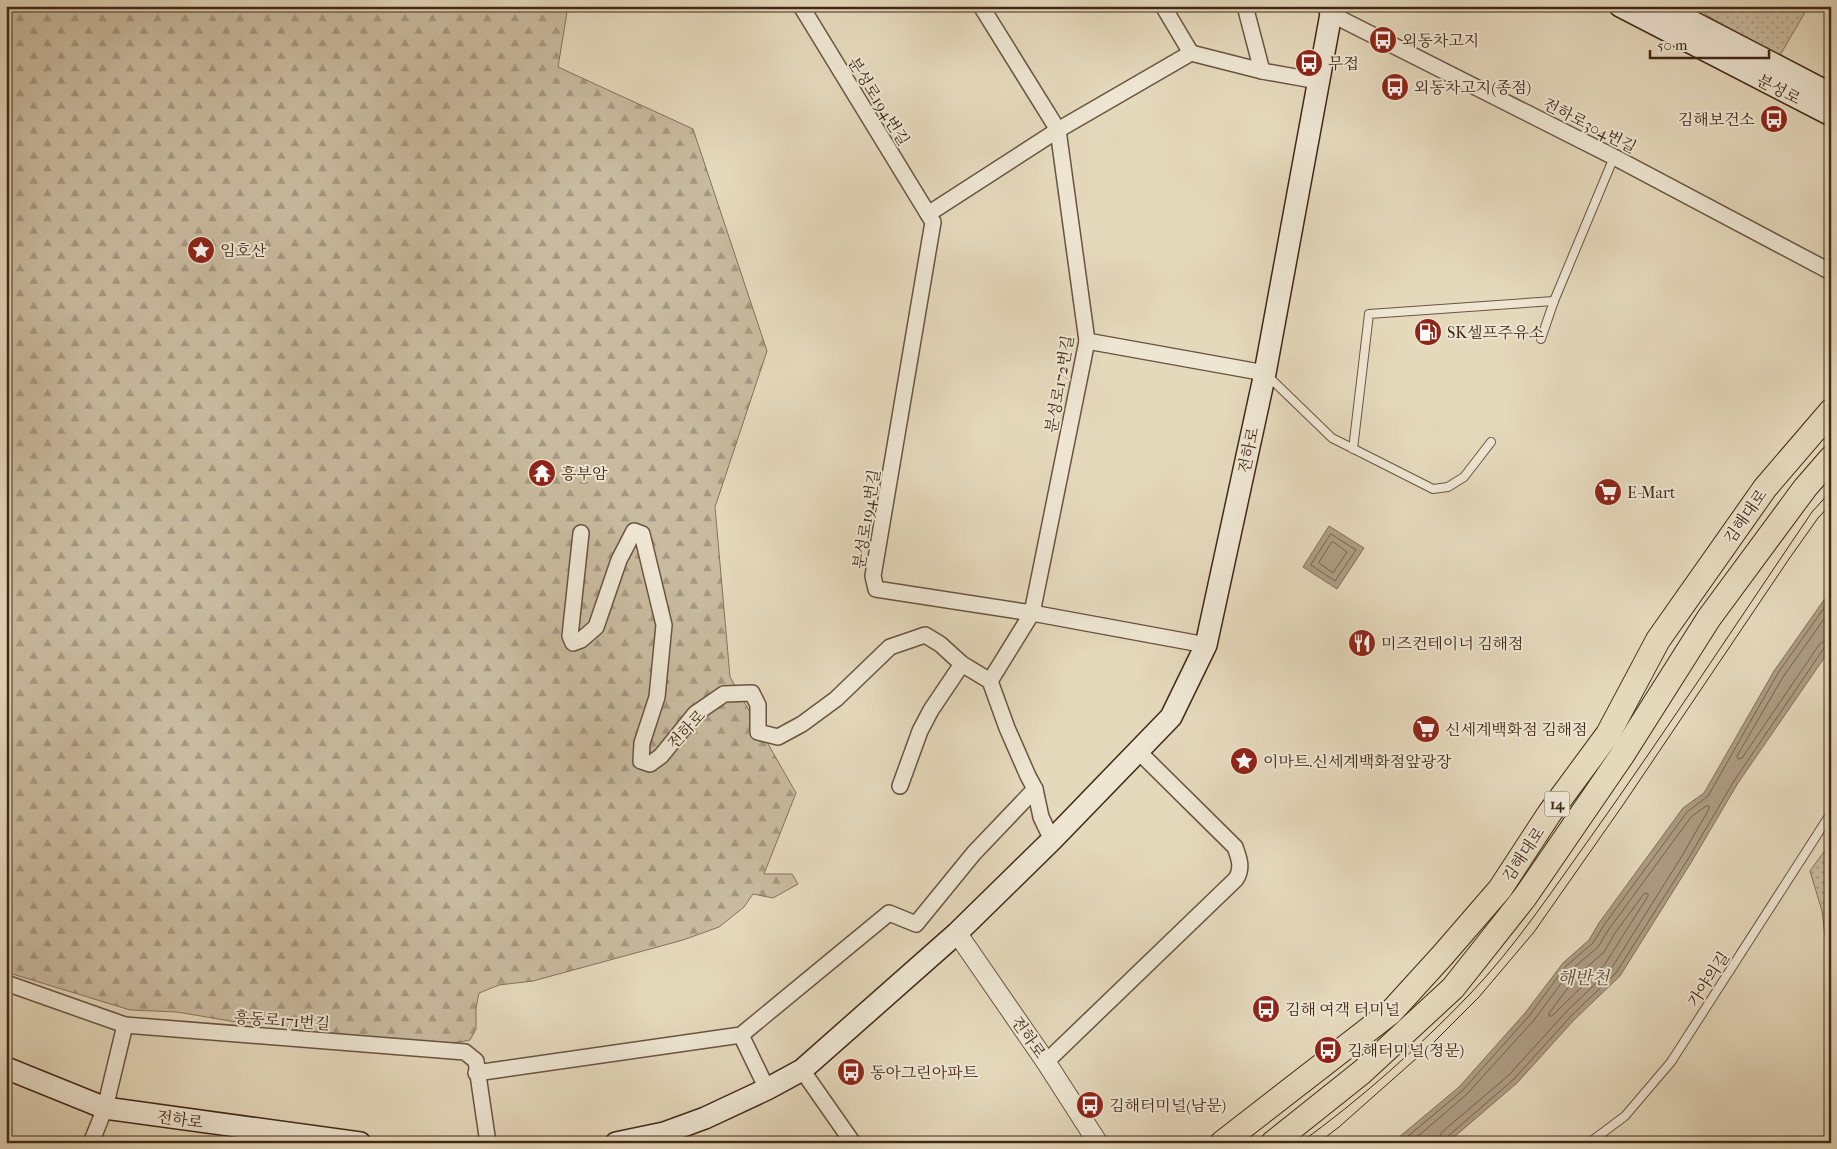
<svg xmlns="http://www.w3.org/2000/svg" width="1837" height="1149" font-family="'IM FELL French Canon','Noto Serif KR',serif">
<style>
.forest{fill:url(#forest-firs);stroke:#85725b}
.park{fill:url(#park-dots);stroke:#85725b}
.water{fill:#ad9d84;stroke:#826e58}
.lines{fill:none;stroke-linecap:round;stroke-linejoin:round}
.shore{stroke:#77624d;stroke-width:1}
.service-casing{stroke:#6a5440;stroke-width:10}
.minor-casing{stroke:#6a5440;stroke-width:18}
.tertiary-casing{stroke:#6a5440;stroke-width:21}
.secondary-casing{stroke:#412816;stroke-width:24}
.primary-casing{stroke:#412816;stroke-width:26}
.service{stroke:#eee6d3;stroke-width:8}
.minor{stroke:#eee6d3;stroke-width:15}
.tertiary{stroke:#eee6d3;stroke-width:19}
.secondary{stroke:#eee6d3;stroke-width:21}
.primary{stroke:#e5d9bc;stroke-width:24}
.tram{stroke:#412816;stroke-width:1}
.labels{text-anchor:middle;stroke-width:4;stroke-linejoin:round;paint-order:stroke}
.shield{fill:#eee6d3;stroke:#75614f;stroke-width:1}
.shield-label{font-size:15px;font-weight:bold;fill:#412816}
.poi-label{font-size:16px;fill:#412816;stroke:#eee6d3;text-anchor:start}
.street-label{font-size:16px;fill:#412816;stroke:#eee6d3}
.water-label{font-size:18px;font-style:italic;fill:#614b37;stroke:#eee6d3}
</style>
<defs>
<pattern id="forest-firs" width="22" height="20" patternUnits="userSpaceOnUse" patternTransform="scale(1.25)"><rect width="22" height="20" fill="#c9bba0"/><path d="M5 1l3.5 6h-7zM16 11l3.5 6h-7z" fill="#a59881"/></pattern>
<pattern id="park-dots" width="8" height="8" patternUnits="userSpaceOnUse" patternTransform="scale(1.25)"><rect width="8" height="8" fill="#c9bba0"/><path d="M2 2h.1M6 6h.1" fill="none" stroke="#a59881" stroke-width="1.8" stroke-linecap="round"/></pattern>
</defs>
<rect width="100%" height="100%" fill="#e5d9bc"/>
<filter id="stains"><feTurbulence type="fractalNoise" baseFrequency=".004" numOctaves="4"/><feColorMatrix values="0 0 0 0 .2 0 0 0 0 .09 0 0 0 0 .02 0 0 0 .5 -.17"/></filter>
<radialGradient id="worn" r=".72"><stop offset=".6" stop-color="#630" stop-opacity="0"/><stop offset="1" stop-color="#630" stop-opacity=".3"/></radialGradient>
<polygon class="forest" points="6,6 568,6 558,67 693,129 767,351 715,507 730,677 796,793 764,874 792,874 798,884 773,898 753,894 744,907 719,927 683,940 533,981 499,985 479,993 476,1008 476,1029 470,1040 461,1042 341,1047 284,1025 236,1022 177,1012 130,1010 6,972"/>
<g class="park">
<polygon points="1694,6 1806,6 1804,14 1776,62"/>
<polygon points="1831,842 1831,985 1822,911 1810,871"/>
</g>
<g class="water">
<polygon points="1329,526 1364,548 1337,589 1303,567"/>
<polygon points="1831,590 1831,648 1738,783 1692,861 1620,976 1574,1020 1517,1083 1447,1143 1392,1143 1459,1087 1525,1013 1563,963 1589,940 1599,923 1683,808 1704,793 1774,671"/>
</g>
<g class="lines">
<g class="shore">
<polygon points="1331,534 1356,550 1335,581 1311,565"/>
<polygon points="1332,542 1335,543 1347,552 1333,573 1319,563"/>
<polyline points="1831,609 1783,677 1737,756 1738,759 1742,758 1819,645 1824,641 1831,639"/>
<polygon points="1645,893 1648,894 1648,896 1605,964 1552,1016 1549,1016 1549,1013 1577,976 1604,952 1615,933"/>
<polyline points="1400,1143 1463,1090 1529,1016 1566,966 1593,943 1604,925 1687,812 1708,796 1778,673 1831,598"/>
<polyline points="1410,1143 1467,1094 1534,1020 1571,970 1598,947 1609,929 1691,817 1706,806 1709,806 1709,809 1682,856 1611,969 1566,1012 1509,1075 1442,1132 1439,1137 1438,1143"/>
<polyline points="1445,1143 1447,1137 1514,1079 1571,1016 1616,973 1688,859 1734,781 1824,648 1831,646"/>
</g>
<g class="service-casing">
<g id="service">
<polyline points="1541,339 1554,301 1614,157"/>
<polyline points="1268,376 1332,438 1433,489 1448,487 1464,477 1491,442"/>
<polyline points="1353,449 1369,314 1554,301"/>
<polyline points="1589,1143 1625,1116 1671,1062 1831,813"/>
</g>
</g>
<g class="minor-casing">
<g id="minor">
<polyline points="801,6 933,222 873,576 876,589 1032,613 1206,645"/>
<polyline points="981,6 1058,130 1087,341 1032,613 990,681"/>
<polyline points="1163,6 1191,53"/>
<polyline points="1245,6 1262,71"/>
<polyline points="1331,14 1614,157 1831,272"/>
<polyline points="1191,53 1262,71 1318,81"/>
<polyline points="928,214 1058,130 1191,53"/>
<polyline points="1087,341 1265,373"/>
<polyline points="581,533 570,636 573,643 581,640 596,627 619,560 634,531 642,534 664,625 657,697 642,743 641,761 650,764 661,756 695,714 724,694 752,693 758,705 758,732 778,737 802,724 836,699 890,647 925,635 940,644 962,664 990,681 1007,728 1028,776 1035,789 1041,817 1052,840"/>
<polyline points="900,786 920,731 931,710 962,664"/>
<polyline points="6,983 125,1025 465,1052 476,1061 488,1143"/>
<polyline points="741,1035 767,1089"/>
<path d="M1046,1062L1236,879C1243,868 1239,858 1235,847L1138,751"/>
<polyline points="802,1070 853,1143"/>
<polyline points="476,1073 741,1035 889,913 916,924 974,853 1035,789"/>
<polyline points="91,1143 105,1108 125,1025"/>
</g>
</g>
<g class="tertiary-casing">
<polyline id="tertiary" points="957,933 1046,1062 1098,1143"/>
</g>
<g class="secondary-casing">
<g id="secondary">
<polyline points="1620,6 1831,115"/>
<polyline points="1662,6 1831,94"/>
<polyline points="6,1068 105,1108 360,1143"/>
<polyline points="616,1143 664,1133 705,1118 767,1089 802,1070 957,933 1052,840 1171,717 1206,645 1265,373 1331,14 1329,6"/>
</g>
</g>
<g class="primary-casing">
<g id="primary">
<polyline points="1222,1143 1391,1012 1442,956 1500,889 1549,814 1608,734 1658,640 1765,488 1831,411"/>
<polyline points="1273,1143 1362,1072 1453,988 1525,897 1621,757 1709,618 1805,488 1831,458"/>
</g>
</g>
<use href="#service" class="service"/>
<use href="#minor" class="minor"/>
<use href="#tertiary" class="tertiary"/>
<use href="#secondary" class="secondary"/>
<use href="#primary" class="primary"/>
<g class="tram">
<path d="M1300,1143C1361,1099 1418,1048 1470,994C1515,947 1552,891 1590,838C1666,731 1738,621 1812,512L1831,491"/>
<polyline points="1318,1143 1339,1127 1427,1049 1479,997 1534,932 1623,805 1789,559 1818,518 1831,504"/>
</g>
</g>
<defs>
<g id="bus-disc" transform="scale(1.4375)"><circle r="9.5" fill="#8f2418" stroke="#eee6d3"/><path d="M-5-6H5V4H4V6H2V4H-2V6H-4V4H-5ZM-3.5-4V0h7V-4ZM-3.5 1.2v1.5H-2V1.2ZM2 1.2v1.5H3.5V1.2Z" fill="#fff"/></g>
<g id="sight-disc" transform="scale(1.4375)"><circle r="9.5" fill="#8f2418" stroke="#eee6d3"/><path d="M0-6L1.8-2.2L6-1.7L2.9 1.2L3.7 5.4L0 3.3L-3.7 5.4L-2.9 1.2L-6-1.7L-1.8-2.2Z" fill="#fff"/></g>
<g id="fuel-disc" transform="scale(1.4375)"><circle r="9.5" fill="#8f2418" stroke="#eee6d3"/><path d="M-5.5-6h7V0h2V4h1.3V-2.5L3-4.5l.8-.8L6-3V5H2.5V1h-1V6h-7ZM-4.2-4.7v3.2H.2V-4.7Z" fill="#fff"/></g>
<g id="temple-disc" transform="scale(1.4375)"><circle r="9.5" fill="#8f2418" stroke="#eee6d3"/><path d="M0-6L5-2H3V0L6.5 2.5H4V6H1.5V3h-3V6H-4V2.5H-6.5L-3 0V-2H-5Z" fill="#fff"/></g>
<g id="supermarket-disc" transform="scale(1.4375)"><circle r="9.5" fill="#8f2418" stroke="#eee6d3"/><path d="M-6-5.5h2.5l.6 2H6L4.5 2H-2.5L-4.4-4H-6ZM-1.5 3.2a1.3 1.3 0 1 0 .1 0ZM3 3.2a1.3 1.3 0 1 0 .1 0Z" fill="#fff"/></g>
<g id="restaurant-disc" transform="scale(1.4375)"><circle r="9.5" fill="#8f2418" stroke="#eee6d3"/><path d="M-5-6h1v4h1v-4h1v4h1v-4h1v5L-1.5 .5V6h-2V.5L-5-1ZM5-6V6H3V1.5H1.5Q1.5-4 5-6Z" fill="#fff"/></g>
</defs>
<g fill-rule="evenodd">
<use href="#bus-disc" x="1383" y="40"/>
<use href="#bus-disc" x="1309" y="63"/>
<use href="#bus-disc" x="1395" y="87"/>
<use href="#bus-disc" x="1774" y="119"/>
<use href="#sight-disc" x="201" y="250"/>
<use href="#fuel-disc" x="1428" y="332"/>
<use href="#temple-disc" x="542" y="473"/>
<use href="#supermarket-disc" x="1608" y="492"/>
<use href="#restaurant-disc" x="1362" y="643"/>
<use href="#supermarket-disc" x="1426" y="729"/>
<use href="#sight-disc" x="1244" y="761"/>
<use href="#bus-disc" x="1266" y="1009"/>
<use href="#bus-disc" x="1328" y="1050"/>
<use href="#bus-disc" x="851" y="1072"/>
<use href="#bus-disc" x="1090" y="1105"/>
</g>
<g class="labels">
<rect class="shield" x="1544.5" y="791.5" width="25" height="25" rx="4"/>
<g class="shield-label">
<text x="1557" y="809">14</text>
</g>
<g class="poi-label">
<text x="1402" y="46">외동차고지</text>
<text x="1328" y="69">무접</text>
<text x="1414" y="93">외동차고지(종점)</text>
<text x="1755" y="125" text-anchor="end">김해보건소</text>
<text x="220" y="256">임호산</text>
<text x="1447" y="338">SK셀프주유소</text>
<text x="561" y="479">흥부암</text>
<text x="1627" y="498">E-Mart</text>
<text x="1381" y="649">미즈컨테이너 김해점</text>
<text x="1445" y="735">신세계백화점 김해점</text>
<text x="1263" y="767">이마트.신세계백화점앞광장</text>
<text x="1285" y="1015">김해 여객 터미널</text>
<text x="1347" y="1056">김해터미널(정문)</text>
<text x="870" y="1078">동아그린아파트</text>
<text x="1109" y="1111">김해터미널(남문)</text>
</g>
<g class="street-label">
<text transform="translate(1779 89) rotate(27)" y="6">분성로</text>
<text transform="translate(879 101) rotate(58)" y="6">분성로194번길</text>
<text transform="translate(1590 125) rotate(27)" y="6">전하로304번길</text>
<text transform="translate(1059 384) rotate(-80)" y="6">분성로172번길</text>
<text transform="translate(1248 450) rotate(-78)" y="6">전하로</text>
<text transform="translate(1745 516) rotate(-55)" y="6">김해대로</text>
<text transform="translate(866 519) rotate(-81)" y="6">분성로194번길</text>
<text transform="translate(686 729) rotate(-47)" y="6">전하로</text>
<text transform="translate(1523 854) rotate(-56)" y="6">김해대로</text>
<text transform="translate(1708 979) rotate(-57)" y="6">가야의길</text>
<text transform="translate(282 1020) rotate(4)" y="6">흥동로171번길</text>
<text transform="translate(1029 1037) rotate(55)" y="6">전하로</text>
<text transform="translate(180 1119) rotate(8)" y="6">전하로</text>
</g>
<g class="water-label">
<text x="1583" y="984">해반천</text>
</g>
</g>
<rect width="1837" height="1149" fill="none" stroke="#e5d9bc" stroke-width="25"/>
<rect x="8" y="8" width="1822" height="1134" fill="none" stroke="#412816" stroke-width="2.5"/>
<rect x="12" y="12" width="1812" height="1124" fill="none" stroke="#412816"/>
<path d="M1650 50v8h119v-8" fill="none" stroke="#412816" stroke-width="2.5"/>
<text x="1657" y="50" font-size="15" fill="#412816" stroke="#eee6d3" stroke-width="4" paint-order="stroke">50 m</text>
<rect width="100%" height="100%" filter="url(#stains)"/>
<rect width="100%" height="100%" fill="url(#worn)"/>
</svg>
